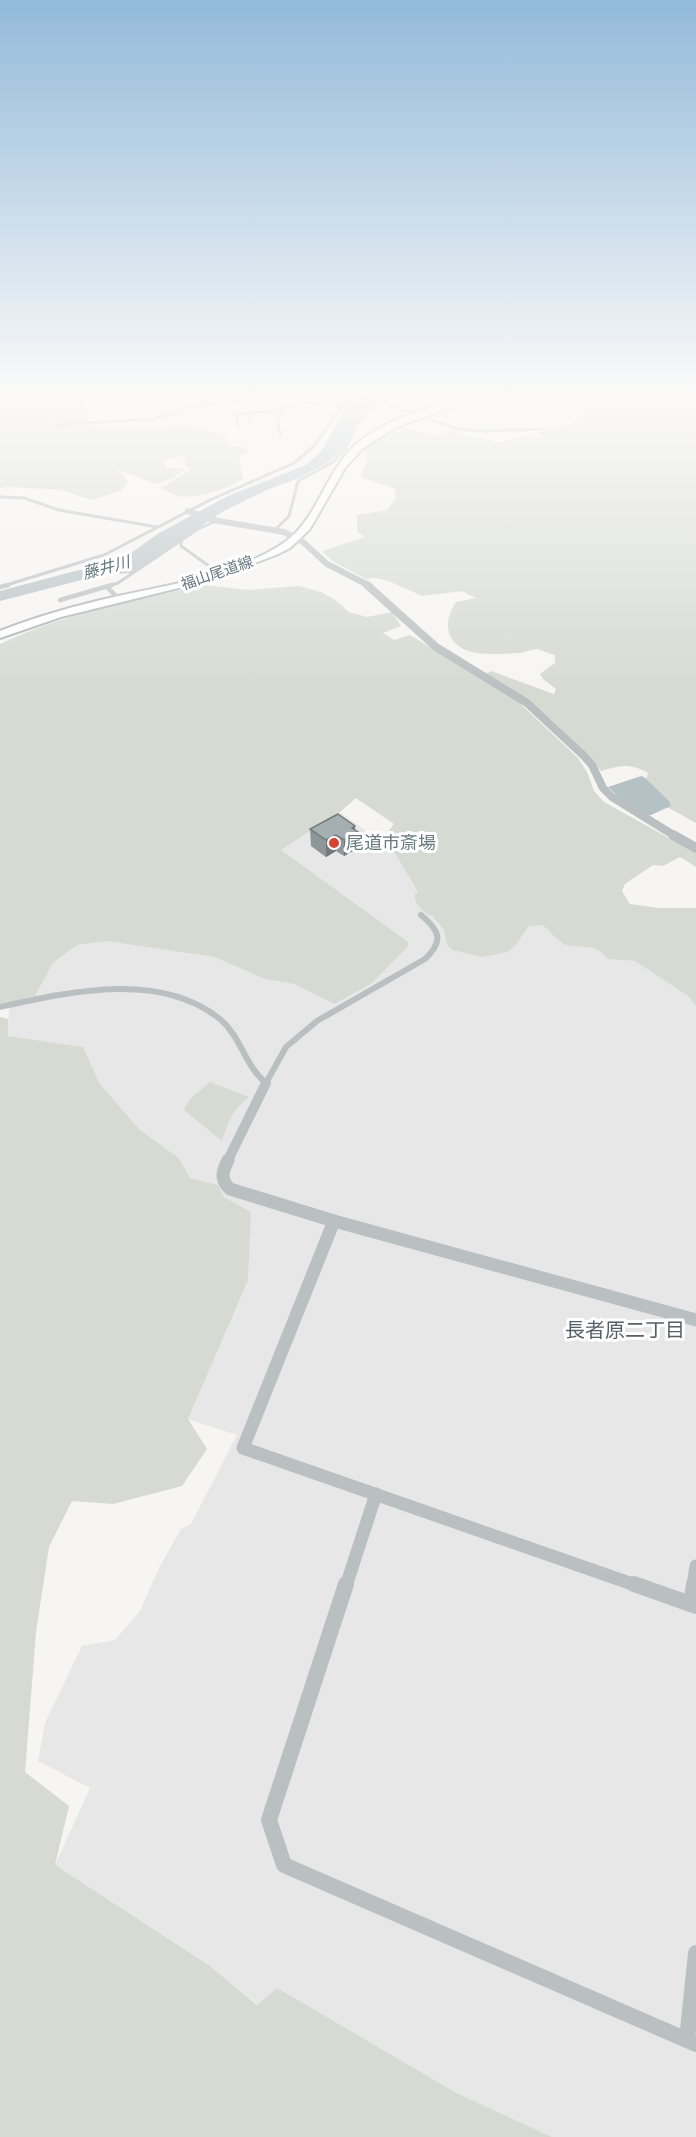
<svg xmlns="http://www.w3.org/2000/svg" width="696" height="2137" font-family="'DM Sans','Noto Sans JP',sans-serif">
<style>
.built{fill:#e6e7e6}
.green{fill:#d6dad2}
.water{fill:#b5c2c5}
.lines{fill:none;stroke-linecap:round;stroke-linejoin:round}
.primary-casing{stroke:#aeb4b7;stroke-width:4}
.minor-far2{stroke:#bac0c2;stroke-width:3}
.minor-far1{stroke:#bac0c2;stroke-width:4.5}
.minor{stroke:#bac0c2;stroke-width:6}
.tertiary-far4{stroke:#bac0c2;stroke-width:6}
.tertiary-far3{stroke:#bac0c2;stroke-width:8}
.tertiary-far2{stroke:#bac0c2;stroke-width:10}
.tertiary-far1{stroke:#bac0c2;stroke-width:13}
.tertiary{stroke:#bac0c2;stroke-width:16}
.primary{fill:#fff;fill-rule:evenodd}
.wall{fill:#8e9698}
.shaded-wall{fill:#747a7c}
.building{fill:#a5aeb1;stroke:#747a7c;stroke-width:1.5}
.poi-dot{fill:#d64332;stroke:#fff;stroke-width:2}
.labels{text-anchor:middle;stroke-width:6;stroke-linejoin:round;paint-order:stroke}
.far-street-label{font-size:15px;fill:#677981;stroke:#fff}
.far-water-label{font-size:16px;font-style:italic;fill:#637a7e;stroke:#fff}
.poi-label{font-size:18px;fill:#677981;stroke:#fff;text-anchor:start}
.neighbourhood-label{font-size:20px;fill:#546167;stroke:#fff}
</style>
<rect width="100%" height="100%" fill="#f6f5f2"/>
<polygon class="built" points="340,812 393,850 428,909 444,930 447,945 515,946 529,926 542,925 565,944 588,946 602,952 608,959 635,961 688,996 696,1006 696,2137 552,2137 258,2005 210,1966 55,1865 90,1788 38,1761 45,1723 82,1646 115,1640 140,1611 159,1568 181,1529 191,1524 237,1435 188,1419 248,1282 251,1212 224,1197 218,1185 190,1178 179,1158 140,1130 100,1084 83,1047 8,1036 9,1001 35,996 53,963 77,945 106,941 214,957 265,979 294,984 334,1004 391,929 385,928 281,850"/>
<g class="green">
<path d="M0,393H68L81,402L89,421C95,425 100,428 106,429C137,435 215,411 231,447H245L249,451L239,456L243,479C228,489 197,499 178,496C173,495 166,490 161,488L192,469L187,467L184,456L163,460L166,468L185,469L173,478L156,484L116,469L128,482L121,491L91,500L61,490L8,487L0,488Z"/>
<path d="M608,393H678L681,398L678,401L696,414V823L660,803L655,788L646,779L648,773C631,763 619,765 601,771C568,732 531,699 486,674L491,671L554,694L556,689L544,680L540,674L555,663V655C549,654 542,650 537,649C531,649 525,653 519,653C495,654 458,659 449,633C446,622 450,611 456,602L476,598L462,591L422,596L391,582L376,578L366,579L334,562L322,551L365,537L357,532V515L387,510L396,498L395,489L361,477L368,457L365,449L371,442L407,428L438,436L447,431L503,443C513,435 529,436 541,438L543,436L537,432C550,428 568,431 578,419C582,413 584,403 589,397Z"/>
<path d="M204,585L249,590L299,586L321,592L334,599L349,612L367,617L392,612L401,626L383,633L394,640L410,635L511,695L578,758L588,774L594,791L604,802L696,853V867L680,857L663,866L653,865L625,884L622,891L630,904L660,908H696V1006L688,996L635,961L608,959C593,940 581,951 564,944C557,940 549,930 542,925L529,926L515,946L507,952L482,957L453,950L447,945L444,930L432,915L430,916C422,910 414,904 415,894L418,892L393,850L381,841L394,824L356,798L340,812L281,850L408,942V946L372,983L334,1004L294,984L265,979L214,957L106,941L77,945L53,963L35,996L0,1004V644C65,613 134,601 204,585Z"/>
<polygon points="0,1017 8,1019 8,1036 83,1047 100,1084 140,1130 179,1158 190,1178 218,1185 224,1197 251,1212 248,1281 188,1419 207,1449 182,1486 113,1504 72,1501 49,1547 36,1632 25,1772 69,1806 55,1865 210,1966 257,2005 277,1988 458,2094 552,2137 0,2137"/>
<path d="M210,1082L249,1097C232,1110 228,1122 222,1141L184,1110L190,1099Z"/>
</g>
<g class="water">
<polygon points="362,393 384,393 368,404 364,418 351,433 342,450 330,461 299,478 269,489 222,512 132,573 101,575 0,601 0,591 75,571 101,566 131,553 159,533 228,496 306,465 321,452 348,403"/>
<polygon points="641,776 644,777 669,801 671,806 651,815 644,815 624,802 608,787"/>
</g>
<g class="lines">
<g class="primary-casing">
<path id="primary" d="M475,393H487L395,428L363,448L345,468L310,529L290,548L276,555L207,581L61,617L0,638V631C38,616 78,605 118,596C170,585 237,574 282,544C314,523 322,484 345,456C375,419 432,408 475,393Z"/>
</g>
<g class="minor-far2">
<polyline points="188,393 203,402 204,405"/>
<polyline points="237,393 281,407"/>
<polyline points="494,393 551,399 608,393"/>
<polyline points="170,396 184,393"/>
<polyline points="378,401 457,429 483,431 541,429"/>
<polyline points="250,412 250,423"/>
<polyline points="238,424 236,414 265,412 305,403 368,409"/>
<polyline points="52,425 154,419 188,408 254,397"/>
<polyline points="281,436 277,421 283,407"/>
<polyline points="0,497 24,498 59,510 157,527"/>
<polyline points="275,530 289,516 298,481 333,462 345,449 362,414 375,403 397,393"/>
<polyline points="181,540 181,546 220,574"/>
<polyline points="3,586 104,555 210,500 294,463 315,445 342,405 356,393"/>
<polyline points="107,586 118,583 198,529 216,521"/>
</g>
<g class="minor-far1">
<polyline points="0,587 8,585"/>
<polyline points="108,588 120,600"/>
<polyline points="60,600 112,585"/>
</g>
<path class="minor" d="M0,1007C69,992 161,970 221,1020C241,1037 245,1066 266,1083L286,1047L317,1021L425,959C444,941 440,931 421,915"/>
<polyline class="tertiary-far4" points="188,511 213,520 284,532 303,542 327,564 370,586"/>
<polyline class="tertiary-far3" points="367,585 436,647 527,703 583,755 592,765 603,788 612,797 675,836"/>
<g class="tertiary-far2">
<polyline points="673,835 696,848"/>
<polyline points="227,1162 266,1083"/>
</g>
<g class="tertiary-far1">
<path d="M228,1160C222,1173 220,1179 230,1189L334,1221L696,1320"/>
<polyline points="334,1221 243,1448 638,1586"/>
<polyline points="346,1586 376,1494"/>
<polyline points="693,1586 696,1566"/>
</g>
<g class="tertiary">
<polyline points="346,1584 269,1820 284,1865 696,2044"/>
<polyline points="634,1584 696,1606"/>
<polyline points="691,1604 694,1584"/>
<polyline points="687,2040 696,1953"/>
</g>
<use href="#primary" class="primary"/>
</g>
<polygon class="wall" points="310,829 355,830 358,848 344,856 336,851 326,857 311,846"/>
<g class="shaded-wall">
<polygon points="355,826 355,833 358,832 358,848 344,856 344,840 352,828"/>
<polygon points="336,835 336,851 326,857 326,840"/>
</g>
<polygon class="building" points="338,814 355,826 352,828 358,832 344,840 336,835 326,840 310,829"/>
<linearGradient id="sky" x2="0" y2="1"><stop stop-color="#93bada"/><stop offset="0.57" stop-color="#fbfaf9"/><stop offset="1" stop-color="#fbfaf9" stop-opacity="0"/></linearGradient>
<rect width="696" height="692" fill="url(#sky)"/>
<circle class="poi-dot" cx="334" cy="843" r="6"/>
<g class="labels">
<g class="far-street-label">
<text transform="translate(217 573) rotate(-19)" y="5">福山尾道線</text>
</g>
<g class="far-water-label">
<text transform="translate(106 567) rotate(-15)" y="6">藤井川</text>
</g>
<g class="poi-label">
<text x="346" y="849">尾道市斎場</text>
</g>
<g class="neighbourhood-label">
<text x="625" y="1337">長者原二丁目</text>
</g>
</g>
</svg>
